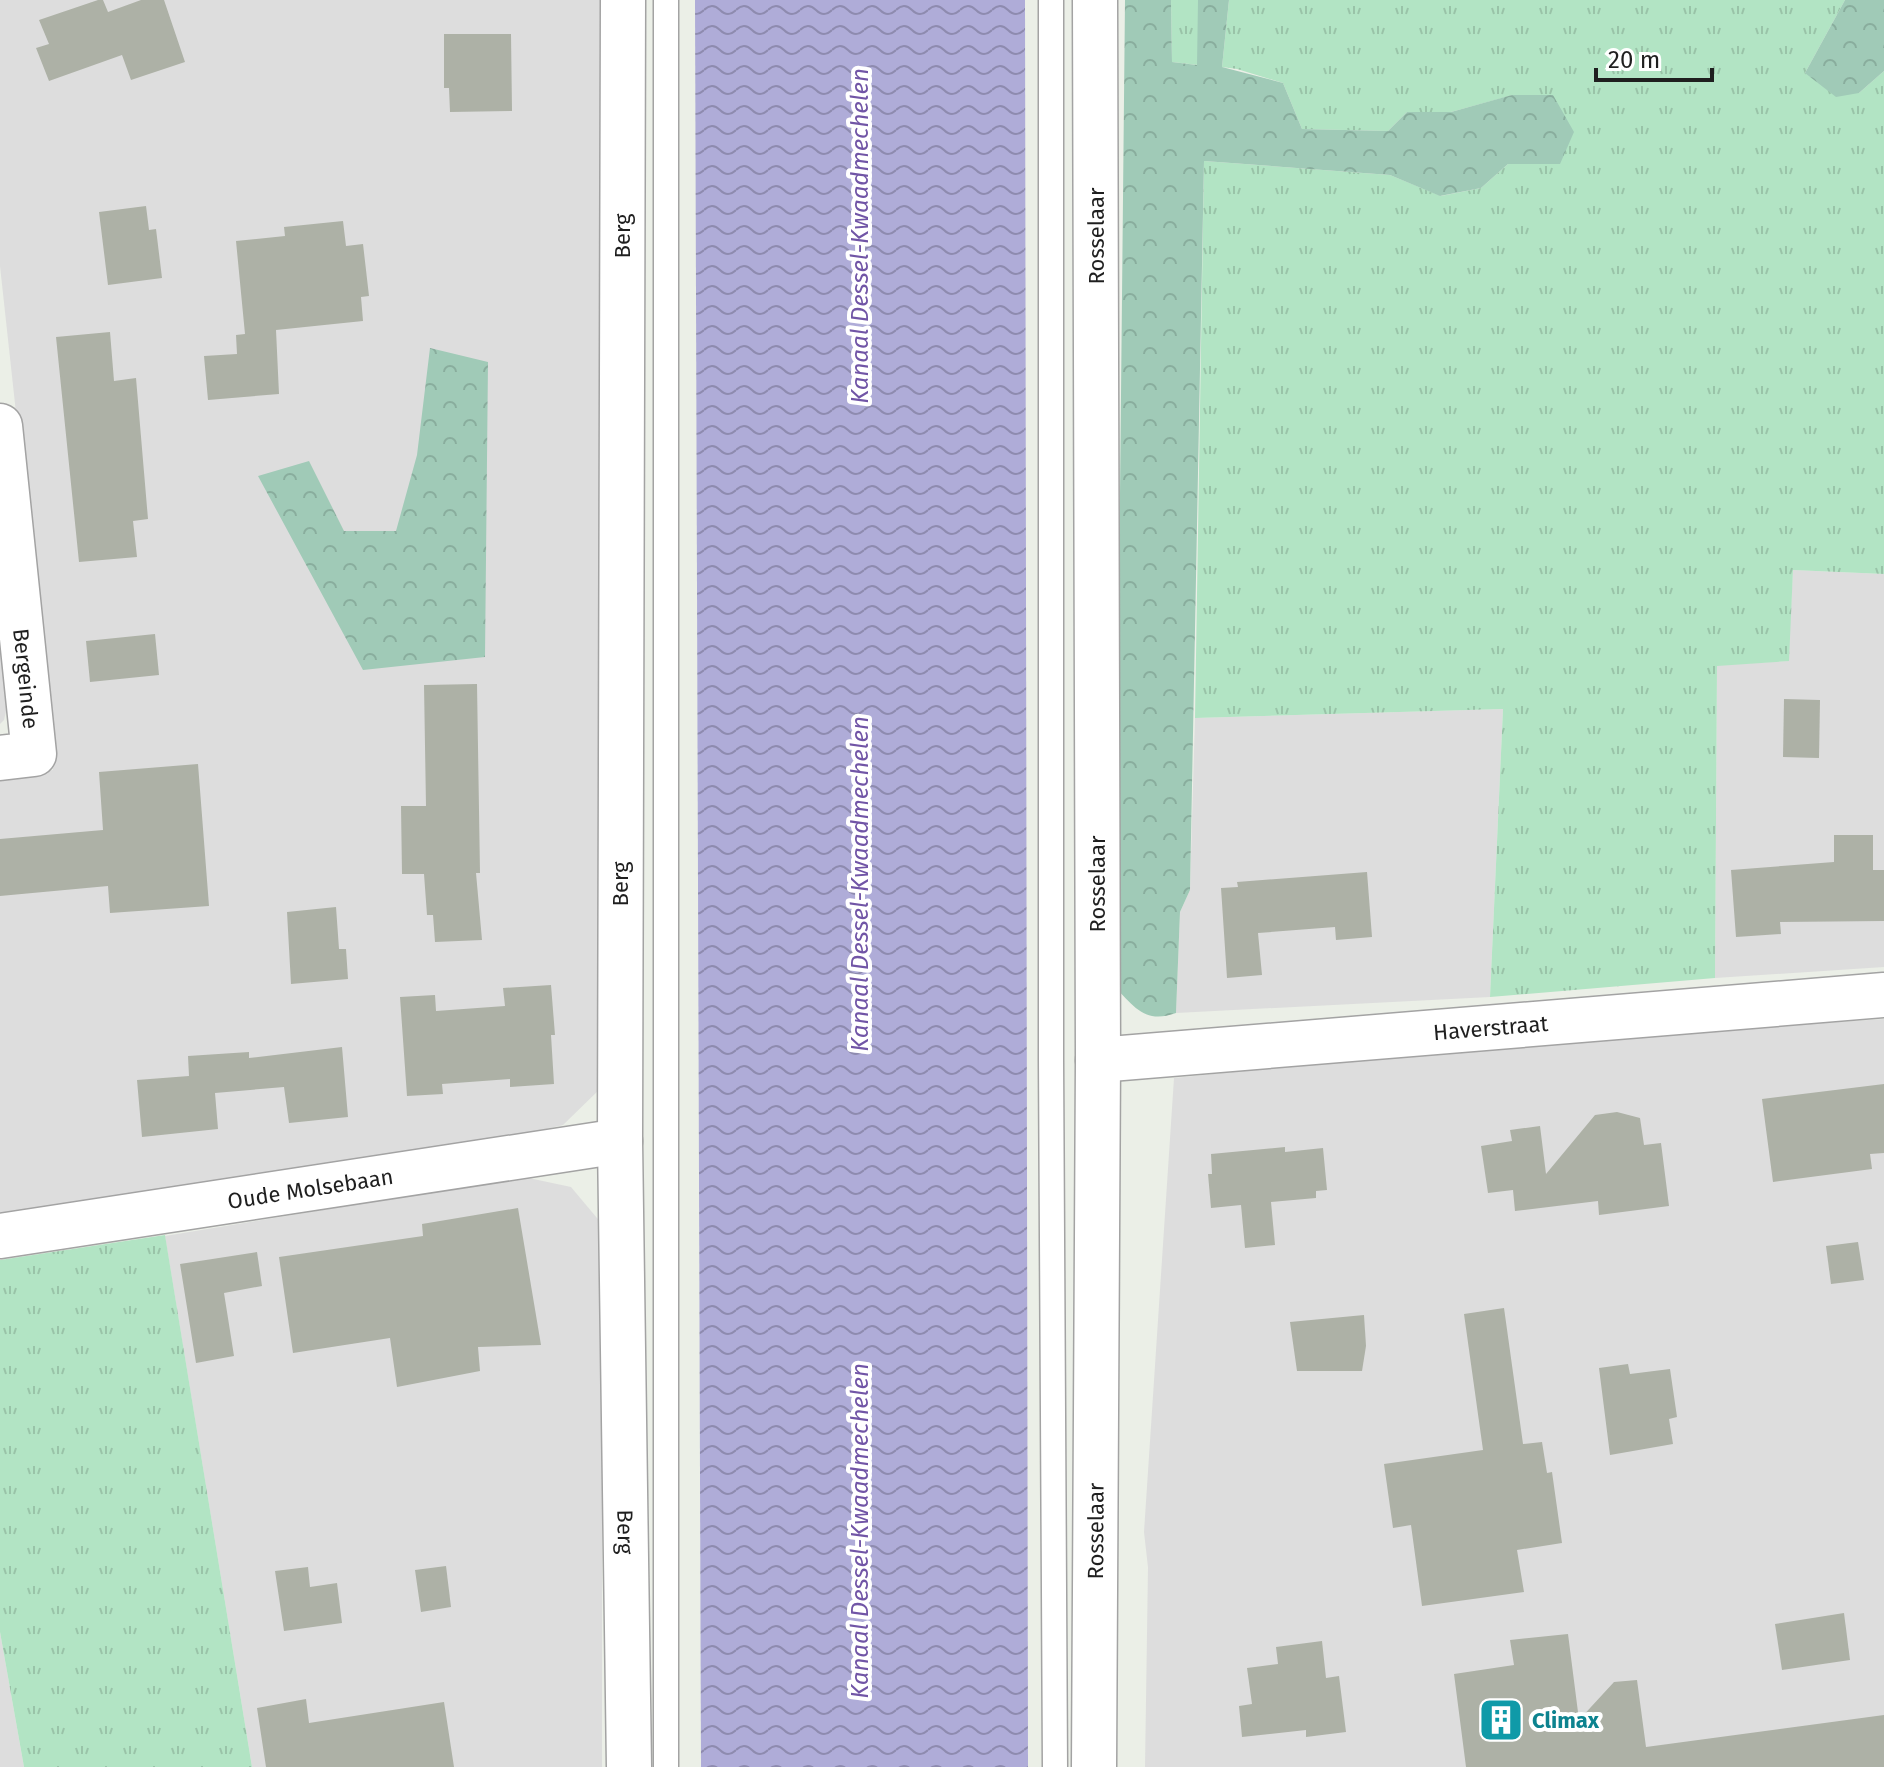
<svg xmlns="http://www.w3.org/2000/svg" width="1884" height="1767" font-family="'Fira Sans',sans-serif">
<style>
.residential{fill:#ddd}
.grass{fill:url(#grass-tufts)}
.forest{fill:url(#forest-crowns)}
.water{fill:url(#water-waves)}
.building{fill:#adb1a6}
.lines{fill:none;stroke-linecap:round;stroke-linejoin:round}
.lane-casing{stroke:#a3a3a3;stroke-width:27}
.street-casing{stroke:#a3a3a3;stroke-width:47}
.lane{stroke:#fff;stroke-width:24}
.street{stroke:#fff;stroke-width:44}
.labels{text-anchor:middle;stroke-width:8;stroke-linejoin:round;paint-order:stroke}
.street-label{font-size:22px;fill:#1f1f1f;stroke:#fff}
.culture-label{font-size:22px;font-weight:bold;fill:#0d838f;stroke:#fff;text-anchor:start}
.water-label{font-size:24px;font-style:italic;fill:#7155a6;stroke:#fff}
</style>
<defs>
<pattern id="grass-tufts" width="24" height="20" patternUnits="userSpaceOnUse" patternTransform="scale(2)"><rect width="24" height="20" fill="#b2e4c4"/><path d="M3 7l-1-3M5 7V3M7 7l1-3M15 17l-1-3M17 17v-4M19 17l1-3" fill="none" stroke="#99c3a8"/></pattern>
<pattern id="forest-crowns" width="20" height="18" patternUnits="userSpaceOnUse" patternTransform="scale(2)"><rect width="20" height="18" fill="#a0cab7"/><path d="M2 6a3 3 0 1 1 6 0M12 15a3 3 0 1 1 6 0" fill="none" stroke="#89ad9d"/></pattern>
<pattern id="water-waves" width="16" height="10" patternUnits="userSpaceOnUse" patternTransform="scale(2)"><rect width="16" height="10" fill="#afacd8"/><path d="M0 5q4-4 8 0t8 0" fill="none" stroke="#8e8baf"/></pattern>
</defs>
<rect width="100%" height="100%" fill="#ebefe7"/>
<g class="residential">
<polygon points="0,0 602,0 602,1087 563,1125 516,1136 0,1215 0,777 53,770 47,697 0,266"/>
<polygon points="1793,570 1884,574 1884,967 1715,978 1717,665 1788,661"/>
<polygon points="0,618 9,699 4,720 0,724"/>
<polygon points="1503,709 1490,997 1176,1013 1180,912 1190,890 1195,718"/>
<polygon points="1884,1019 1884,1767 1145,1767 1148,1567 1144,1532 1174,1078 1508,1044"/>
<polygon points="524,1177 571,1187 602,1224 602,1767 252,1767 165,1236"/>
<polygon points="0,1632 24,1767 0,1767"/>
</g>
<g class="grass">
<polygon points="1171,0 1198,0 1198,65 1172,62"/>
<polygon points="1229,0 1845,0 1805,73 1859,93 1884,71 1884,574 1793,570 1789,661 1717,666 1715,978 1490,997 1503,709 1195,718 1204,161 1390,175 1441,196 1481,188 1508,164 1560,164 1513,95 1451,112 1407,112 1388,131 1302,129 1283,83 1237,69 1222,67"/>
<polygon points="165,1235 252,1767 24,1767 0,1632 0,1260"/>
</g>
<g class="forest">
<path d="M1125,0H1171L1172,62L1197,65L1198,0H1229L1222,67L1283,83L1302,129L1388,131L1407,112H1451L1512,95H1553L1574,132L1560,164H1508L1481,188L1440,196L1390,175L1204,161L1190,890L1180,912L1176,1013C1146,1024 1135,1008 1115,987Z"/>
<polygon points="1845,0 1884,0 1884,71 1859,93 1836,97 1805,73"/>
<polygon points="430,348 488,362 485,657 363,670 258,476 309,461 344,531 396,531 417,455"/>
</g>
<polygon class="water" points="695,0 1025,0 1028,1767 701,1767"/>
<g class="building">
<polygon points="98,0 103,0 108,12 141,0 164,0 185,62 131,80 122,55 49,81 36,48 49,44 39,20"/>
<polygon points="444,34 511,34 512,111 450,112 449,88 444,88"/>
<polygon points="146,206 149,230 156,229 162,278 108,285 99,212"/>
<polygon points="343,221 346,246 363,244 369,296 361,297 363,321 276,330 279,394 208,400 204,356 237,354 236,335 245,334 236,241 285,236 284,227"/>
<polygon points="110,332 114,381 136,378 148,519 133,521 137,557 79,562 56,337"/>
<polygon points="155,634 159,675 90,682 86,641"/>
<polygon points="477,684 480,873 476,873 482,940 435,942 433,915 427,915 424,874 402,874 401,806 426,806 424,685"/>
<polygon points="1784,699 1820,700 1819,758 1783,757"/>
<polygon points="198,764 209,906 110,913 108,886 0,896 0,839 103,830 99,772"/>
<polygon points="1834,835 1873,835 1873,870 1884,870 1884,921 1780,922 1781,934 1736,937 1731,870 1834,862"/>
<polygon points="1367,872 1372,937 1336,940 1335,927 1258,933 1262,975 1227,978 1221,888 1238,887 1237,882"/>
<polygon points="336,907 339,949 346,949 348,979 291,984 287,912"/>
<polygon points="551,985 555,1035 551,1035 554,1084 510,1087 510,1079 442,1084 443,1094 407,1096 400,997 435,995 436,1011 505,1006 503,988"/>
<polygon points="342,1047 348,1117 289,1123 284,1087 215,1093 218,1129 142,1137 137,1080 189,1076 188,1056 249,1052 249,1058"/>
<polygon points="1884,1084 1884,1153 1870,1154 1872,1169 1773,1182 1762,1099"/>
<polygon points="1617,1112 1640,1118 1644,1145 1661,1143 1669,1206 1599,1215 1598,1201 1515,1211 1513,1190 1488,1193 1481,1146 1512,1141 1510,1130 1540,1126 1546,1174 1595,1115"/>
<polygon points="1285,1147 1285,1152 1323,1148 1327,1190 1316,1191 1316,1198 1271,1202 1275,1245 1245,1248 1241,1205 1211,1208 1208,1174 1212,1174 1211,1154"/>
<polygon points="518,1208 541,1345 478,1347 480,1371 397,1387 390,1338 293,1353 279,1257 423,1236 422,1224"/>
<polygon points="1858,1242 1864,1280 1831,1284 1826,1246"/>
<polygon points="257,1252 262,1286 224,1293 234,1356 196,1363 180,1264"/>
<polygon points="1504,1308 1523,1444 1542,1442 1547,1473 1552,1472 1562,1543 1517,1550 1524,1592 1422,1606 1411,1525 1393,1528 1384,1464 1483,1450 1464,1314"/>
<polygon points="1364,1315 1366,1346 1362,1371 1297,1371 1290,1322"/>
<polygon points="1628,1364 1630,1374 1670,1369 1677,1417 1669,1419 1673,1444 1610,1455 1599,1368"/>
<polygon points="446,1566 451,1607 421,1612 415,1570"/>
<polygon points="308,1567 310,1587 337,1583 342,1623 284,1631 275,1571"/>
<polygon points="1844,1613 1850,1660 1782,1670 1775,1624"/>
<polygon points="1568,1634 1579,1720 1614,1682 1637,1680 1646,1747 1884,1715 1884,1767 1466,1767 1454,1674 1514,1665 1510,1640"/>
<polygon points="1322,1641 1326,1678 1339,1676 1346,1732 1306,1737 1306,1730 1242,1737 1239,1706 1252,1704 1247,1668 1278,1664 1276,1647"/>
<polygon points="306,1699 309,1723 444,1702 454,1767 266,1767 257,1708"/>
</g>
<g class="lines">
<g class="lane-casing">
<g id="lane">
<polyline points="666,0 666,1767"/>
<polyline points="1051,0 1051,1060 1055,1767"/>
</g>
</g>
<g class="street-casing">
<g id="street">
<path id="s1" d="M623,0L620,1141L629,1767"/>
<path id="s2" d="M0,426L34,754L0,758"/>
<path id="s3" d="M1098,1060L1884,995"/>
<path id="s4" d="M0,1236L620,1141"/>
<path id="s5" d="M1094,1767L1098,1060L1095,0"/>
</g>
</g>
<use href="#lane" class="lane"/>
<use href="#street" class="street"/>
</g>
<defs>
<g id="building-square" transform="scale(2.3)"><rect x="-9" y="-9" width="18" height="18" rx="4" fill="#0f9aa8" stroke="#fff"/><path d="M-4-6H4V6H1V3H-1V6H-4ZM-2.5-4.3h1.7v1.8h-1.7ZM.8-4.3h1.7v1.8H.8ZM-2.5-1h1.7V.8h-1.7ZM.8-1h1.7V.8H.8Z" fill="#fff"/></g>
</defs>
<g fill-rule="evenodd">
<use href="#building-square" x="1501" y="1720"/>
</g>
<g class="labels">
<g class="street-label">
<text transform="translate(622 236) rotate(-90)" y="8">Berg</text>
<text transform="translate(1096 236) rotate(-90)" y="8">Rosselaar</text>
<text dy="8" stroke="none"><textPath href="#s2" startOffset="254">Bergeinde</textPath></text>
<text transform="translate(620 884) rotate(-90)" y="8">Berg</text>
<text transform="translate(1097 884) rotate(-90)" y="8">Rosselaar</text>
<text dy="8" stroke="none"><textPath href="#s3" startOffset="394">Haverstraat</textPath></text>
<text dy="8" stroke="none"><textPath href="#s4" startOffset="314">Oude Molsebaan</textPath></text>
<text dy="8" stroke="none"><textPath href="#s1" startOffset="1532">Berg</textPath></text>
<text dy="8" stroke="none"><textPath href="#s5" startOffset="236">Rosselaar</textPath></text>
</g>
<g class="culture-label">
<text x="1532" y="1728">Climax</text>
</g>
<g class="water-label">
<text transform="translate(860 236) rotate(-90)" y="8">Kanaal Dessel-Kwaadmechelen</text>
<text transform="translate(860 884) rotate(-90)" y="8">Kanaal Dessel-Kwaadmechelen</text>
<text transform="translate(860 1531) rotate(-90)" y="8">Kanaal Dessel-Kwaadmechelen</text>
</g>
</g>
<path d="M1596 68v12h116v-12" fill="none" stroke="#1f1f1f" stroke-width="4"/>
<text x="1608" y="68" font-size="24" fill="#1f1f1f" stroke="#ffffff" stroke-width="6" paint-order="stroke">20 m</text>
</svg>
